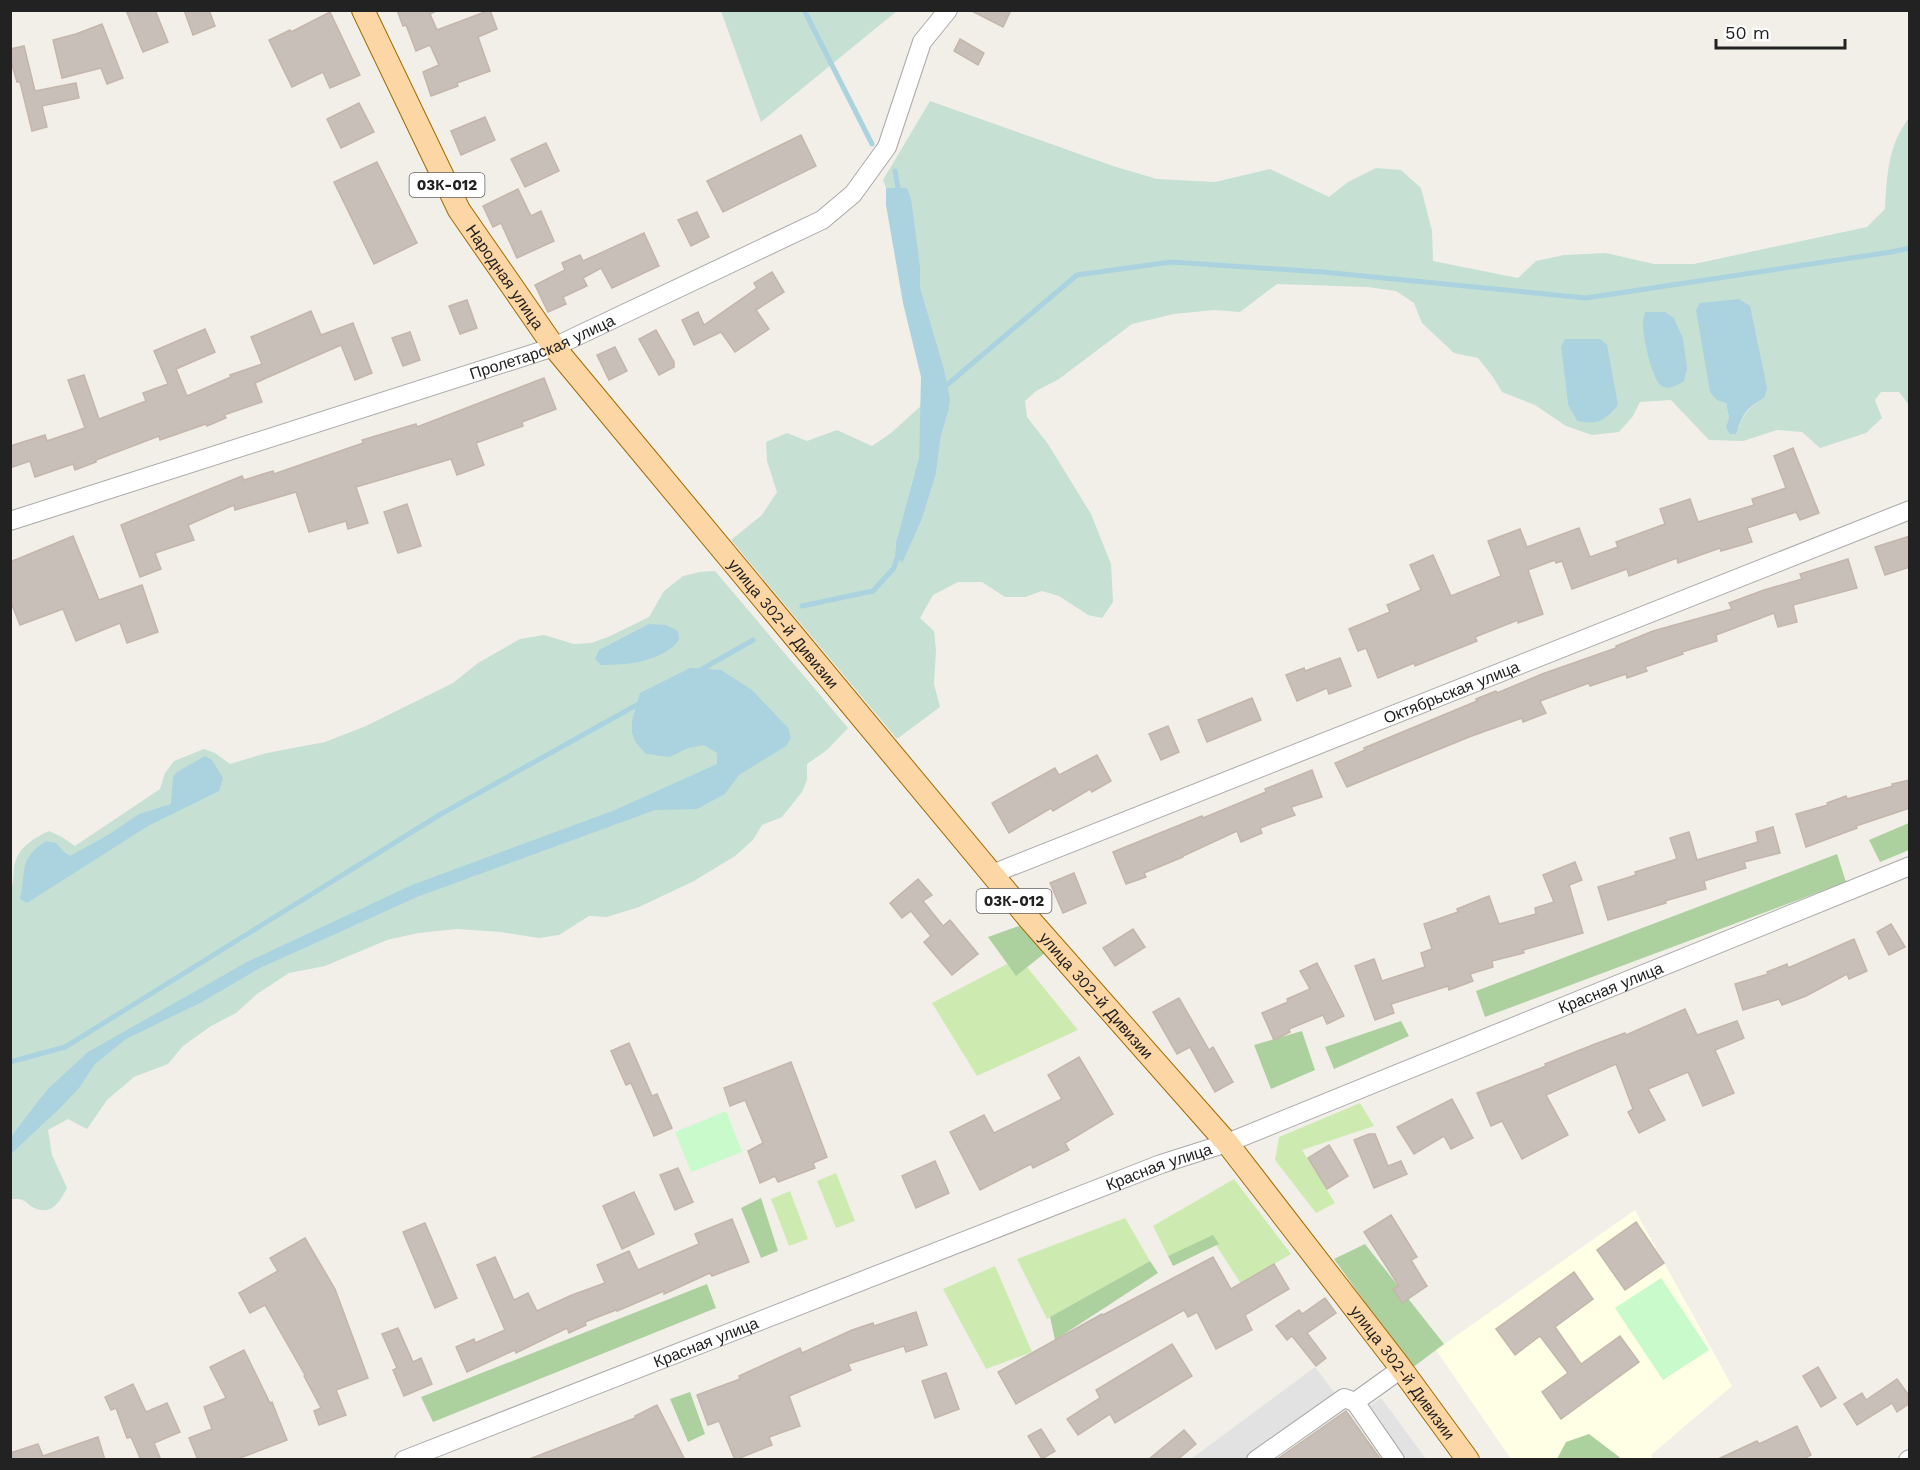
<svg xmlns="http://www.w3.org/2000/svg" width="1920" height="1470" font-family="'Work Sans',sans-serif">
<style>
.education{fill:#ffffe5}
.grass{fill:#cdebb0}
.forest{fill:#add19e}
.wetland{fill:#c6e0d4;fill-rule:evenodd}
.park{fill:#c8facc}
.parking{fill:#e2e2e2}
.water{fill:#aad3df}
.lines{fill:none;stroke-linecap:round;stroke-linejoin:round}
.stream{stroke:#aad3df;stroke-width:5}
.building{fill:#c7bfb8;stroke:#c4b6ab;stroke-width:1.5}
.minor-casing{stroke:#a9a9a9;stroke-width:20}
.major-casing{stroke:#a06b00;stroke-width:24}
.minor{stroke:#fff;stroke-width:18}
.major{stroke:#fcd6a4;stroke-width:22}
.labels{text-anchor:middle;stroke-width:4.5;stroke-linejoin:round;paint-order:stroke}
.shield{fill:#fff;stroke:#646464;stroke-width:1.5}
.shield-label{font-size:15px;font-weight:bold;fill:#222}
.street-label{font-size:16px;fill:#222;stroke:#fff}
</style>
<rect width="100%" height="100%" fill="#f2efe9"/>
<polygon class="education" points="1635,1210 1732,1386 1651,1455 1653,1459 1511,1459 1436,1350"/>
<g class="grass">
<polygon points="1007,964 1016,975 1027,967 1078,1030 977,1076 932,1003"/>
<polygon points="1360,1103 1374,1126 1302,1150 1335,1203 1316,1213 1275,1160 1279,1137"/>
<polygon points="836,1173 855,1221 836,1228 817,1181"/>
<polygon points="1234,1179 1291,1254 1241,1284 1214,1242 1168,1256 1153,1226"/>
<polygon points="790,1191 808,1239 789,1246 771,1199"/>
<polygon points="1125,1218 1150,1261 1047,1319 1017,1259"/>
<polygon points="995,1266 1032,1352 986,1369 943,1289"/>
</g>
<g class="forest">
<polygon points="1909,823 1909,850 1880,862 1869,840"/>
<polygon points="1837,854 1846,882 1485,1017 1476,991"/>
<polygon points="1019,926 1045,953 1016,976 988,937"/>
<polygon points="1401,1021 1409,1036 1334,1069 1325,1047"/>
<polygon points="1302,1031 1315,1070 1271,1089 1254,1045"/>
<polygon points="761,1198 778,1251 761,1258 741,1208"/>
<polygon points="1213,1235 1219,1244 1173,1266 1168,1256"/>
<polygon points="1365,1244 1444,1344 1412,1368 1334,1259"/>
<polygon points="1150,1261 1158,1273 1055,1340 1050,1317"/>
<polygon points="707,1284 716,1308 433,1422 421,1397"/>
<polygon points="690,1392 705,1434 688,1442 670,1399"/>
<polygon points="1589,1434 1618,1456 1621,1459 1557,1459 1566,1442"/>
</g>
<g class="wetland">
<polygon points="721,11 721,10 897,11 761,122"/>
<path d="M930,101L1113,166L1157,179L1215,182L1270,169L1329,197L1348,182L1376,168L1401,170L1421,188L1432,231L1433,261L1518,278L1536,261L1564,255L1606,253L1654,264H1694L1867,227L1885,209C1887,175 1888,145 1909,118V405L1899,392H1881L1875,400L1882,418L1866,433L1820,448L1802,432L1777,430L1743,441L1709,440L1671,400L1640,402L1633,416L1619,432L1592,435L1566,426L1535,405L1502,392L1493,377L1478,358L1454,353L1422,323L1414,303L1396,291L1368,287L1277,284L1240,312L1214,310L1174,314L1132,324L1059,379L1036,391L1025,401L1027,417L1048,444L1091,514L1111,564L1113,602L1102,618L1088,615L1059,596L1042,591L1025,597H1005L982,582H958L933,595L920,618L934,631L936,650L934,684L940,707L897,739L731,540L762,515L777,492L767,461L766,442L787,433L807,441L837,430L872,446L891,433L921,406L919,457L896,542L895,554L902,562L922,519L936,474L941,436L948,412L943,365L920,287V265L907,188H886L883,180ZM1561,347L1577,421L1568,405ZM1764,398C1751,406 1743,413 1739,428L1729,418L1726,403Z"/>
<path d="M715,571L848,728L827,750L807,764V780L802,792L782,817L762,825L753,840L735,856L694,881L639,907L607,917L589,916L559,935L539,938L500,932L457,929L418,933L387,940L325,966L289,973L257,994L236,1013L211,1026L183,1046L168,1064L134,1077L107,1100L87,1129L68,1119L48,1130L52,1155L67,1188C61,1199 53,1215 37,1209C24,1204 29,1198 11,1199L10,892C14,884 13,877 14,868C17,848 32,839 49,831L62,837L75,846L160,789L165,773L174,761L204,749L215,753L230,764L267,753L325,742L366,726L453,683L478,663L520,639L544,635L574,644L591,643L608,637L649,617L664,591L683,576L700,572Z"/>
</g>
<g class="park">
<polygon points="726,1111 742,1152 691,1172 675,1132"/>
<polygon points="1661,1278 1709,1350 1663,1380 1615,1308"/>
</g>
<g class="parking">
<polygon points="1315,1367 1338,1397 1254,1459 1191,1459"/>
<polygon points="1381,1398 1426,1459 1404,1459 1367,1408"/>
</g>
<g class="water">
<polygon points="886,188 907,188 911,199 920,266 920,287 943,365 950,399 948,412 941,436 936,474 922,519 902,563 895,554 896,542 919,457 921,377 903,303 886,205"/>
<path d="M1739,299L1750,306L1767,388L1764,398C1744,410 1744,413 1736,434H1730L1726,428L1729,418L1726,403L1717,400L1710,392L1696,310L1700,303Z"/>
<path d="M1645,312H1665L1674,318L1683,339L1687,368L1684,381C1677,385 1670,390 1662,386C1652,382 1642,333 1643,322C1643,321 1645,313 1645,312Z"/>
<path d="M1565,339H1600L1607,345L1618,405C1604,421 1598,425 1577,421L1568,405L1561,347Z"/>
<path d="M649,624L666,625L678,631L679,640C662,662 627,665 601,665L595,659L599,650Z"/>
<polygon points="690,668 721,670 752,690 788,728 791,738 786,746 739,775 725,794 697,809 655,810 417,897 260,968 202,1002 126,1039 95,1064 79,1088 60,1108 11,1154 11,1137 39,1100 50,1087 88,1052 247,962 412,885 615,810 717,764 717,753 704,745 688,748 670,757 646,754 636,743 632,733 632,721 640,693"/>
<path d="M205,756L212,760L223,778L219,791L148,826L27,903L20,899C27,872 17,860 46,841L56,843L64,852L70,856L108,835L139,814L171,804L173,777L177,772Z"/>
</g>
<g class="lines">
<g class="stream">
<polyline points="804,10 872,144"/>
<polyline points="895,171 899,193"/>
<polyline points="942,389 1077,275 1171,262 1323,272 1586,298 1891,252 1910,248"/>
<polyline points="802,606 873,591 894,568 899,552"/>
<polyline points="697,672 753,640"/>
<polyline points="10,1062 65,1047 441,814 642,702"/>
</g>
</g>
<g class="building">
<polygon points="126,10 155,10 168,42 143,52"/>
<polygon points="184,10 209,10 215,26 193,35"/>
<polygon points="397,10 438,10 430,14 437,30 490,10 497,29 478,37 490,71 457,83 458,86 431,96 423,72 439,65 430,45 416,51 406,25 403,26"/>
<polygon points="970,10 1011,10 1003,27"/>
<polygon points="330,12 360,75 330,88 323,72 292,87 269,40 290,30 291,32"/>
<polygon points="102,24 123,78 107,84 101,68 62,78 53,40 76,34"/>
<polygon points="960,39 984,53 978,65 954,51"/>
<polygon points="24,46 35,91 76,83 79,98 42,106 47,127 32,131 20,82 17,82 10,58 10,49"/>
<polygon points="359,103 374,132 341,148 327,119"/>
<polygon points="485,117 495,140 461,155 451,131"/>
<polygon points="801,135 816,166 723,212 707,181"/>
<polygon points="546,143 559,171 525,187 511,159"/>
<polygon points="377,162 417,243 374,264 334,182"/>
<polygon points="518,189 531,216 541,211 554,241 517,258 501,223 493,227 483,206"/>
<polygon points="697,212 709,237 691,246 678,220"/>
<polygon points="644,233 659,266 612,288 601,268 583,278 587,286 563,297 566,304 548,312 535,285 565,270 562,263 580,255 583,261"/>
<polygon points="772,272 784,292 756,310 769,329 735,352 721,332 694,345 682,320 698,312 704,325 757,288 754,283"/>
<polygon points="467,300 477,328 460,334 449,306"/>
<polygon points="311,311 321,335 353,323 372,373 355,380 341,345 255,383 262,402 224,415 226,418 207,426 206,424 160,440 159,436 96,460 96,462 75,470 73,464 35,477 30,461 10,468 10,446 45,435 47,441 85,428 68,380 84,375 99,419 146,401 143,393 168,384 154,351 205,329 215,352 176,369 187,396 231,377 230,375 262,364 251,337"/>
<polygon points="656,330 674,362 674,367 659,375 639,339"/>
<polygon points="410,332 420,360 403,366 392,338"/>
<polygon points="615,347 627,371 609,380 597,355"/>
<polygon points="544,378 556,409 522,422 523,426 476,443 484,465 457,475 451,459 356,487 368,523 348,529 346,521 309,532 296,492 235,510 234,505 188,525 194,540 155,553 161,569 140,577 121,525 242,476 244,480 273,471 274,474 363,443 362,440 416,424 417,427"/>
<polygon points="1793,448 1819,513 1800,520 1796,512 1747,528 1752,542 1721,551 1720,548 1678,563 1677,558 1629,576 1627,569 1572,589 1562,561 1556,563 1555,560 1528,570 1543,614 1518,623 1518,620 1475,637 1477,641 1415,666 1414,663 1378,678 1366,648 1358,651 1349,629 1390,612 1387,605 1421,590 1410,565 1433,555 1451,596 1501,576 1488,541 1520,529 1527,547 1579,528 1590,557 1618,547 1616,542 1665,524 1660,509 1690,499 1698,522 1754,505 1752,499 1786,488 1774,456"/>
<polygon points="407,504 421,546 398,553 384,512"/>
<polygon points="73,536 99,600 142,585 158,632 127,643 120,623 76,641 63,609 20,625 10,600 10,562"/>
<polygon points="1910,536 1910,567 1885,575 1875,547"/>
<polygon points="1848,559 1857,588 1793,605 1797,622 1778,627 1774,613 1716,635 1717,641 1682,652 1683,654 1645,667 1647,671 1627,678 1626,674 1590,686 1589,683 1540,701 1546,713 1523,722 1522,718 1469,737 1347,787 1335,763 1365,750 1364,748 1477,701 1476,699 1496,691 1497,693 1542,674 1616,648 1616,646 1653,631 1732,609 1729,603 1764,590 1802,579 1800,574"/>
<polygon points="1340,658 1351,686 1329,694 1327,688 1297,701 1286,675 1304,668 1305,671"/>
<polygon points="1252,698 1261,720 1207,742 1198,720"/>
<polygon points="1168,726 1179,752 1161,760 1149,734"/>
<polygon points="1097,755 1111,781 1092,792 1090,789 1053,811 1051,808 1009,833 992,803 1055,768 1059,775"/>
<polygon points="1312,770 1322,797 1291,807 1295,815 1260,828 1262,833 1241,842 1237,831 1183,856 1183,857 1144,873 1146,877 1126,884 1113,852 1202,816 1203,818 1266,792 1265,789"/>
<polygon points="1910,780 1910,808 1856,826 1857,828 1806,847 1796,814 1828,805 1827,803 1846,796 1847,799 1893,786 1892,784"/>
<polygon points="1773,827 1780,853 1744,862 1746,868 1704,881 1706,889 1665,901 1666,903 1608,920 1598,887 1636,875 1635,872 1677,859 1670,838 1689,832 1697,860 1758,842 1756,832"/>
<polygon points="1575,862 1582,880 1569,885 1583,933 1523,950 1524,953 1492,961 1493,967 1470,974 1473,981 1449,990 1448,986 1391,1004 1394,1013 1375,1020 1355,966 1374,959 1382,981 1425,967 1421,953 1432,949 1424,924 1458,912 1457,909 1489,896 1499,924 1536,914 1535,908 1554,902 1543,875"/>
<polygon points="1074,873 1086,903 1063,913 1050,883"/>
<polygon points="918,879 932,895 923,901 943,926 950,920 978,954 952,975 924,942 931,936 911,911 902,918 890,903"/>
<polygon points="1891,924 1905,947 1889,955 1877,932"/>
<polygon points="1133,929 1145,947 1115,966 1103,948"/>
<polygon points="1854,939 1867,971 1849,979 1847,974 1806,996 1782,1005 1779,999 1743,1010 1735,984 1768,974 1767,972 1787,964 1788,968"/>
<polygon points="1317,963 1344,1016 1327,1024 1323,1015 1289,1029 1290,1032 1274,1040 1262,1013 1288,1002 1287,999 1310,989 1300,971"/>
<polygon points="1179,998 1209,1050 1213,1047 1233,1082 1215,1092 1190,1047 1177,1054 1153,1012"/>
<polygon points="1685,1009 1697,1035 1737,1021 1744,1038 1715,1050 1734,1093 1703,1106 1688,1072 1648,1089 1665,1120 1639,1133 1628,1112 1633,1109 1616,1064 1546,1095 1568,1135 1522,1159 1502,1121 1491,1126 1477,1093 1546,1066 1545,1064 1595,1044 1625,1033 1626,1035"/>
<polygon points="629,1043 652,1096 657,1094 672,1128 654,1136 631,1083 626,1085 611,1051"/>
<polygon points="1079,1057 1113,1114 1065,1143 1069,1150 1033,1168 1031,1164 980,1190 950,1132 984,1115 994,1133 1062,1099 1048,1075"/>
<polygon points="791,1062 827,1157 813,1163 815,1168 778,1182 775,1176 760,1183 748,1151 763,1143 745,1100 730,1106 724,1088"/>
<polygon points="1452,1099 1473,1138 1451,1149 1444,1136 1414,1154 1397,1127"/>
<polygon points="1369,1134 1375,1134 1388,1166 1401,1161 1407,1174 1374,1188 1354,1140"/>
<polygon points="1329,1145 1348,1176 1327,1189 1308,1158"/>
<polygon points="935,1161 949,1193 916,1208 902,1176"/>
<polygon points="678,1168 693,1202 675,1210 660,1175"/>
<polygon points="634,1192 654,1234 622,1249 603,1206"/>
<polygon points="1391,1215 1417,1257 1411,1260 1427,1286 1402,1303 1393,1289 1399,1286 1364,1232"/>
<polygon points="732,1219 749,1262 712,1276 710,1273 664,1294 664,1291 617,1311 616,1310 585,1322 586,1325 569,1333 567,1328 516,1353 515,1350 467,1372 456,1347 474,1339 475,1343 505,1330 477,1265 495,1257 514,1300 528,1293 537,1311 572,1295 605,1283 597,1265 629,1251 638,1270 699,1244 695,1234"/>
<polygon points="1636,1222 1664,1263 1625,1290 1597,1250"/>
<polygon points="425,1223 457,1298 435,1308 403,1232"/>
<polygon points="305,1238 335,1289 368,1378 336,1390 346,1415 319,1425 314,1411 321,1408 304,1376 305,1375 265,1305 250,1313 239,1293 278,1271 270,1258"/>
<polygon points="1213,1257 1231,1289 1274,1264 1289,1289 1245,1315 1252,1330 1216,1349 1197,1312 1188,1317 1184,1310 1016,1404 998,1372 1102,1314 1103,1315"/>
<polygon points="1574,1272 1593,1299 1555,1327 1581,1364 1620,1336 1639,1362 1561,1419 1542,1392 1568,1373 1540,1336 1515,1355 1496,1329"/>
<polygon points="1325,1298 1336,1313 1307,1333 1326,1358 1316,1366 1292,1336 1287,1340 1276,1326 1299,1310 1302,1314"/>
<polygon points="916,1312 927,1345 906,1352 904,1346 848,1364 851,1370 789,1396 800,1426 769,1437 772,1445 735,1460 719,1421 708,1425 697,1395 740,1379 739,1376 800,1348 802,1353 852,1330 873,1323 874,1326"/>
<polygon points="398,1328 413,1362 421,1358 432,1384 404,1396 393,1370 397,1368 382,1334"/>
<polygon points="1172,1344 1192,1376 1115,1423 1110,1414 1078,1435 1067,1419 1100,1398 1096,1390"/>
<polygon points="244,1350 270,1403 272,1402 287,1440 235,1460 198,1460 189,1438 212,1429 204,1407 226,1398 210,1367"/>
<polygon points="1818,1367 1836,1398 1821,1407 1803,1376"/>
<polygon points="946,1373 959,1409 935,1418 922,1381"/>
<polygon points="1897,1379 1910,1397 1910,1403 1897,1412 1892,1403 1857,1425 1844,1404 1862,1393 1866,1400"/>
<polygon points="133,1384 146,1412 167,1403 180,1432 154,1443 161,1460 141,1460 131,1437 127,1438 116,1408 111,1410 105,1397"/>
<polygon points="657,1405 685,1460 527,1460 635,1418 635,1416"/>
<polygon points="1346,1411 1381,1460 1276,1460"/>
<polygon points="1797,1426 1811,1455 1802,1460 1716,1460 1757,1441 1759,1444"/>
<polygon points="1041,1429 1055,1451 1042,1459 1028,1436"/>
<polygon points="1184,1430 1196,1444 1177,1460 1148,1460"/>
<polygon points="98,1437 105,1460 10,1460 10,1453 38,1444 43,1456"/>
</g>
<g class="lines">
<g class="minor-casing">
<g id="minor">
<path id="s1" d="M10,521L554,347L822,220L853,194L887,147L922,42L948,10"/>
<path id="s2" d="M992,874L1910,510"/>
<path id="s3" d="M404,1460L1161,1164L1227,1143L1910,866"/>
<polyline points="1256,1460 1344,1398 1355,1402"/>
<polyline points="1395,1460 1355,1402 1401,1369"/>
<polyline points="1908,1460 1910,1459"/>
</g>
</g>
<g class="major-casing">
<g id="major">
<path id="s4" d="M363,10L459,210L554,347L1030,920L1227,1143L1397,1363L1468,1460"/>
</g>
</g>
<use href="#minor" class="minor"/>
<use href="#major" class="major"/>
</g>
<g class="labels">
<g class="shield">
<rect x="409.5" y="173" width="75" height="24" rx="4.5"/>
<rect x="976.5" y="889" width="75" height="24" rx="4.5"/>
</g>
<g class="shield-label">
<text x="447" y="190">03К-012</text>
<text x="1014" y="906">03К-012</text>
</g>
<g class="street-label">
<text dy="6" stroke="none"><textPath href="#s4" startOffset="303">Народная улица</textPath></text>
<text dy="6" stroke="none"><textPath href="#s1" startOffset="560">Пролетарская улица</textPath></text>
<text dy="6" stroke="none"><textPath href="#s4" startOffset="748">улица 302-й Дивизии</textPath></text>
<text dy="6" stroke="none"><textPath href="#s2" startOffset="494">Октябрьская улица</textPath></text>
<text dy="6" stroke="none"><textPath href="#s3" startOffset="1296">Красная улица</textPath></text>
<text dy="6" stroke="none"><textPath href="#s4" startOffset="1234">улица 302-й Дивизии</textPath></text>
<text dy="6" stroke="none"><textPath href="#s3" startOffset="810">Красная улица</textPath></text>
<text dy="6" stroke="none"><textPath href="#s3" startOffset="324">Красная улица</textPath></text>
<text dy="6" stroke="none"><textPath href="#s4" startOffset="1720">улица 302-й Дивизии</textPath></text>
</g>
</g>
<rect width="1920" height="1470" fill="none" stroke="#222222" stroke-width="24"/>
<path d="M1716 39v9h129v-9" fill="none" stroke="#222222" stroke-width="3"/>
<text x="1725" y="39" font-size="18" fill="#222222" stroke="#ffffff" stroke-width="4.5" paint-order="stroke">50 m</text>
</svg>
